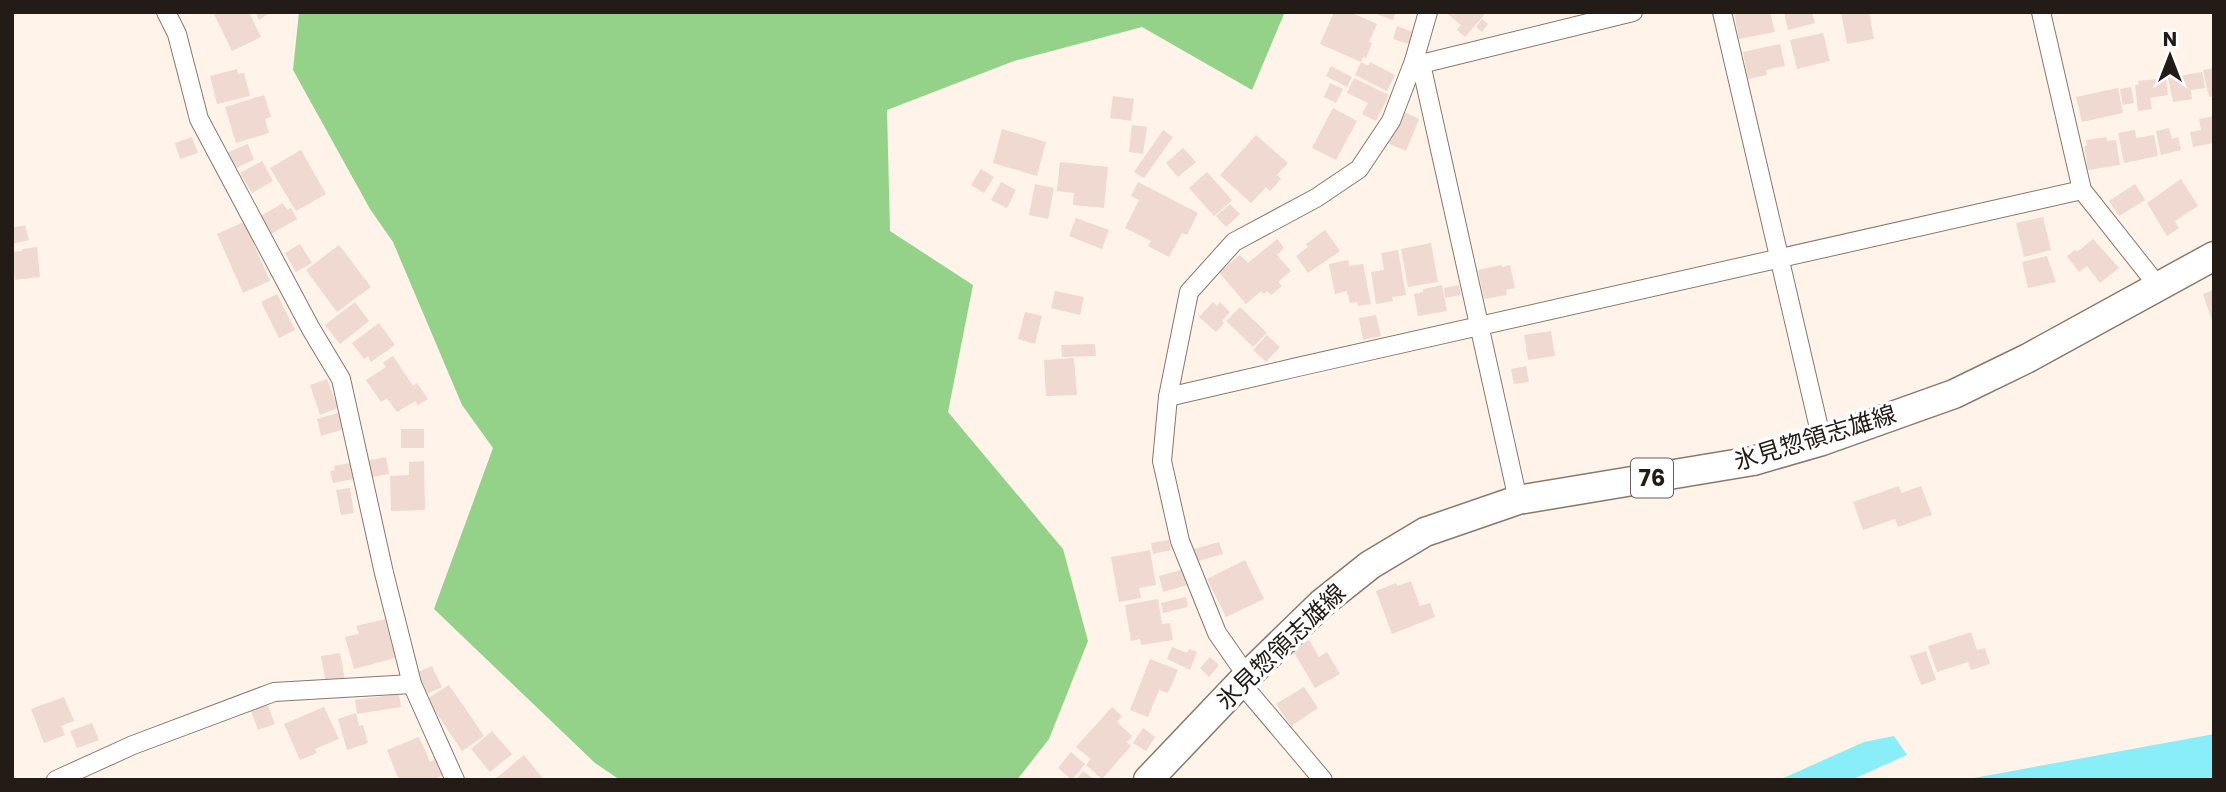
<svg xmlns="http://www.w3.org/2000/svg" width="2226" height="792" font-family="Poppins,'Noto Sans JP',sans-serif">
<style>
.forest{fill:#94d289}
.water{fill:#8aeef8}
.building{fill:#f0d9d0}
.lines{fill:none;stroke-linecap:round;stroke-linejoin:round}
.minor-casing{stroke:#89786b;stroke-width:20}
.primary-casing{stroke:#89786b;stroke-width:31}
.minor{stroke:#fff;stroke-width:18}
.primary{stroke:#fff;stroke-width:28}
.labels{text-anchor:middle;stroke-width:7;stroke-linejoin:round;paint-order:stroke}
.shield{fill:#fff;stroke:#645f5c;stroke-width:2}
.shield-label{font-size:23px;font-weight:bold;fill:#221b16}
.street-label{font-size:24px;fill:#221b16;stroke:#fff}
</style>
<rect width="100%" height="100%" fill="#fff3ea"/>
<polygon class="forest" points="299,12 1283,12 1284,14 1252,90 1142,27 1014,61 887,110 890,231 973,285 948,412 1063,549 1088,641 1049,739 1017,780 620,780 595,763 434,609 493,448 462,405 393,242 370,209 293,70"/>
<g class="water">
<polygon points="2214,734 2214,780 1963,780"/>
<polygon points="1894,736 1907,755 1851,780 1779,780 1864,742"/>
</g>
<g class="building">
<polygon points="213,12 249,12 261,37 232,51"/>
<polygon points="255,12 271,12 259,20"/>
<polygon points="1334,12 1350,12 1377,24 1369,42 1372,43 1366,58 1363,57 1361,62 1320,44"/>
<polygon points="1371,12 1396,12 1393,20"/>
<polygon points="1445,12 1481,12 1484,15 1465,37 1457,30 1461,25"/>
<polygon points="1734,12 1770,12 1775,32 1739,39"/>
<polygon points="1784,12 1812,12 1815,23 1788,30"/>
<polygon points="1841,12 1869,12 1874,39 1847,44"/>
<polygon points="1482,19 1488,24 1482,32 1476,27"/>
<polygon points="1397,26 1413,32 1409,44 1393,39"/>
<polygon points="1823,33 1830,61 1797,69 1790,40"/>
<polygon points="1780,44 1785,66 1766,70 1767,75 1748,79 1743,52"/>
<polygon points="1361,62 1368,66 1370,62 1395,75 1387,91 1355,75"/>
<polygon points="1331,66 1352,77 1347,87 1326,76"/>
<polygon points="2214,68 2214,96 2209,97 2203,70"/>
<polygon points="237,69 238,74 244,73 250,96 217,104 210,76"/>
<polygon points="2202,72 2205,88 2191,90 2192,99 2173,102 2168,78"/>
<polygon points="1354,78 1389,95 1376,121 1362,114 1368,103 1347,93"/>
<polygon points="2166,78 2168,95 2150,98 2152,109 2138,111 2135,85 2139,85 2138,81"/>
<polygon points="1330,83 1343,89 1336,103 1324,97"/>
<polygon points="2131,87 2134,103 2123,105 2120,89"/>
<polygon points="2118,88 2123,113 2082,122 2076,97"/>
<polygon points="264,95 271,117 265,119 269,133 236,143 225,107"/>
<polygon points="1113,96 1134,99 1131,121 1110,118"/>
<polygon points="1333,108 1357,121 1336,160 1312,148"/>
<polygon points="1402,111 1419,119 1406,151 1387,143"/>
<polygon points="2214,116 2214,143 2193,147 2190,132 2201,130 2199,119"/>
<polygon points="1132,125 1147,127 1143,154 1129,152"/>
<polygon points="2169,128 2172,139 2178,137 2181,150 2161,155 2156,131"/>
<polygon points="1002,129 1046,142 1037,176 993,163"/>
<polygon points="1163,130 1173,137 1144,178 1134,172"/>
<polygon points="2135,130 2136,138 2154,135 2158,156 2124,163 2118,133"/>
<polygon points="1256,135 1288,163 1277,175 1281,179 1270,191 1266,187 1251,203 1220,175"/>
<polygon points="192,137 198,153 180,159 175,143"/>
<polygon points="2106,137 2107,141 2116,140 2120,165 2088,170 2084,146 2087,146 2086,140"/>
<polygon points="248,144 254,160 233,169 226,153"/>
<polygon points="1183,148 1196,162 1178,177 1166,163"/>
<polygon points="301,150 326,194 296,211 270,168"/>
<polygon points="262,161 273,181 252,193 240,173"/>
<polygon points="1060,162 1108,167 1104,208 1073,205 1074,193 1057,191"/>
<polygon points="981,169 994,177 984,193 971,185"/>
<polygon points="1207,172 1232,200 1214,216 1189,188"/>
<polygon points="2181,179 2198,206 2175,221 2179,228 2167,236 2147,203"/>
<polygon points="1001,182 1016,190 1007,208 991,200"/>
<polygon points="1138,182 1198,213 1187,235 1182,233 1169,257 1148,246 1151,241 1125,228 1139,200 1131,196"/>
<polygon points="1035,184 1054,188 1048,219 1029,215"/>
<polygon points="2135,184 2145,200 2119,216 2109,201"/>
<polygon points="283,203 287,210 291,208 297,219 271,234 261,216"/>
<polygon points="1230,204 1240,214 1226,227 1216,216"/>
<polygon points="2043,217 2051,250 2024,257 2016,223"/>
<polygon points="1076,218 1109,230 1102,249 1069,236"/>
<polygon points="244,222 270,281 243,293 217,234"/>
<polygon points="25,225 29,240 12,244 12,228"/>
<polygon points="1325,230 1340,251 1308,273 1296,256 1308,247 1306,244"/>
<polygon points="1277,239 1284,248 1277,255 1291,271 1278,282 1282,286 1271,295 1267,291 1264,294 1261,291 1246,304 1219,272 1240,255 1248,263"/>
<polygon points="2093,239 2119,268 2100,283 2087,266 2079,272 2067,256 2075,250 2077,252"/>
<polygon points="1431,243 1438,282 1408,287 1401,249"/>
<polygon points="300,244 312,263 296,272 285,253"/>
<polygon points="339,245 371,287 337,312 306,270"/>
<polygon points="37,247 40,277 15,280 12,252 22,251 22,249"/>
<polygon points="1398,250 1406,295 1392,297 1393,301 1376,304 1371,272 1384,270 1381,253"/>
<polygon points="2047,256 2056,282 2028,288 2022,262"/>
<polygon points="1348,260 1349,266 1363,264 1371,304 1358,306 1357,302 1350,303 1347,291 1335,294 1329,264"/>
<polygon points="1502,265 1502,267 1510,265 1515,288 1506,290 1507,295 1484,299 1478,270"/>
<polygon points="1442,285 1447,311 1418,316 1414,294 1423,292 1423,289"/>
<polygon points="1459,285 1461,295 1445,298 1444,288"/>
<polygon points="2214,290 2214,324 2213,324 2203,294"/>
<polygon points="1055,291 1084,297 1080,315 1051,308"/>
<polygon points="277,294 295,330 279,338 261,302"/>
<polygon points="355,302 369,321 340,344 325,325"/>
<polygon points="1213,302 1217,306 1220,302 1230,312 1222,321 1224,323 1216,332 1199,317"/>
<polygon points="1240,307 1267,333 1253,347 1226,321"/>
<polygon points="1025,312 1042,316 1035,344 1018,339"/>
<polygon points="1376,315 1381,336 1363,340 1359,318"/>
<polygon points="379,323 395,345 371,362 368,356 364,359 352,343"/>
<polygon points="1551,331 1555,356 1528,360 1524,335"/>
<polygon points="1267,335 1280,347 1266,362 1253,350"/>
<polygon points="1095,344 1096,356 1062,357 1061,345"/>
<polygon points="393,356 413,386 417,383 428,399 418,405 415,401 397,412 387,398 381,402 366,380 386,367 383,363"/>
<polygon points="1074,358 1077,395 1046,396 1044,360"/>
<polygon points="1526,366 1529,382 1514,384 1511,369"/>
<polygon points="327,379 338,408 320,415 310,385"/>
<polygon points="341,412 345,429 321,436 317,419"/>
<rect x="401" y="429" width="23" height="19"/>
<polygon points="386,457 389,474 372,477 369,460"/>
<polygon points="424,461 425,510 391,511 390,476 409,475 409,462"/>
<polygon points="350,463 354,479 333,483 330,471 335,470 334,466"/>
<polygon points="1899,486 1901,493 1921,486 1932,515 1898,527 1895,519 1863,530 1853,502"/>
<polygon points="350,488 354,513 341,515 336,490"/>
<polygon points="1169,540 1171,550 1153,554 1151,543"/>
<polygon points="1219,542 1223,554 1198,561 1194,549"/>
<polygon points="1150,550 1156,585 1139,588 1141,598 1119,602 1111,557"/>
<polygon points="1245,560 1264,599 1226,617 1207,579"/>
<polygon points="1184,569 1188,585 1163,592 1159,576"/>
<polygon points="1411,581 1420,606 1430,603 1435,617 1392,634 1376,591 1396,583 1397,586"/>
<polygon points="1186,597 1188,607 1163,613 1161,603"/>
<polygon points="1158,599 1162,624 1170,623 1173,640 1141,645 1140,639 1131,641 1125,605"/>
<polygon points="385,619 395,658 354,669 345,637 359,634 356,626"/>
<polygon points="1971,632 1977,650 1985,648 1990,664 1971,670 1968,662 1937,672 1928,646"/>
<polygon points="1309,640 1319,657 1327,652 1340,674 1315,688 1292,649"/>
<polygon points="1172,647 1187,653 1189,649 1197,652 1190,670 1167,659"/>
<polygon points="1926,651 1936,680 1921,685 1910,656"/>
<polygon points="340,653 345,680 326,683 321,656"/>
<polygon points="1210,657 1219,665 1209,677 1200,668"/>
<polygon points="1150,659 1178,670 1168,693 1159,690 1148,717 1130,710"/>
<polygon points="432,666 442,687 424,695 413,674"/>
<polygon points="449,685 484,736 462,751 427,699"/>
<polygon points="1304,687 1318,708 1291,726 1276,704"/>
<polygon points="399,694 401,707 357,714 355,700"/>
<polygon points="64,697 74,721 61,726 65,735 44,743 31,709"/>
<polygon points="267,704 275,724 258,730 251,711"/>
<polygon points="324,707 339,739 315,749 317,753 300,760 284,724"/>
<polygon points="1112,707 1122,716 1117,722 1132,736 1127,742 1131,746 1102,779 1086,765 1091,759 1076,747"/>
<polygon points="356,713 359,726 363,725 368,743 347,750 338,719"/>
<polygon points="92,723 99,740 77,748 70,731"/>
<polygon points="1143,728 1155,737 1146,751 1133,743"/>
<polygon points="492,731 512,754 490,772 471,749"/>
<polygon points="419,737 430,762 435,759 442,776 432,780 399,780 387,750"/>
<polygon points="1071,752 1085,764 1072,780 1058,768"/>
<polygon points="524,755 544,780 494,780"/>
<polygon points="1083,771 1095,780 1076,780"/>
</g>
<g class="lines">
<g class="minor-casing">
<g id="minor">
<polyline points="166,12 177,34 199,119 311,329 341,379 384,573 412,684 455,780"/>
<polyline points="1722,12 1822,441"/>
<polyline points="2041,12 2082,190 2158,286"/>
<polyline points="1414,61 1421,64 1633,12"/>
<polyline points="1421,64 1518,500"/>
<path d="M1168,397C1472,326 1777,260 2082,190"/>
<polyline points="1247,676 1217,633 1180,541 1162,461 1168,397 1189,292 1234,242 1316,198 1359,169 1391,121 1414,61 1428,12"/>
<polyline points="1241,683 1323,780"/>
<polyline points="56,780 133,745 274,692 412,684"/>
</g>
</g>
<g class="primary-casing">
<polyline id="primary" points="1148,780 1247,676 1321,604 1370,565 1425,532 1518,500 1753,461 1822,441 1954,394 2028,358 2214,256"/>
</g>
<use href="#minor" class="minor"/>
<use href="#primary" class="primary"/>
</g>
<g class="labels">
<rect class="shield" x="1631" y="458.5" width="42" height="39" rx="5"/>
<g class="shield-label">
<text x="1652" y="486">76</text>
</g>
<g class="street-label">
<text transform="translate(1815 438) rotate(-17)" y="8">氷見惣領志雄線</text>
<text transform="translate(1281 647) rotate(-44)" y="8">氷見惣領志雄線</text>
</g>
</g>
<rect width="2226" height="792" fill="none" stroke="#221b16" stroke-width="28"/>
<g transform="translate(2170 56)" stroke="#ffffff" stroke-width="5" paint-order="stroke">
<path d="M0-5L12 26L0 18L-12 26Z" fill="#221b16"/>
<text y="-10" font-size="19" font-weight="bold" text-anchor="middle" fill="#221b16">N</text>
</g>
</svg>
